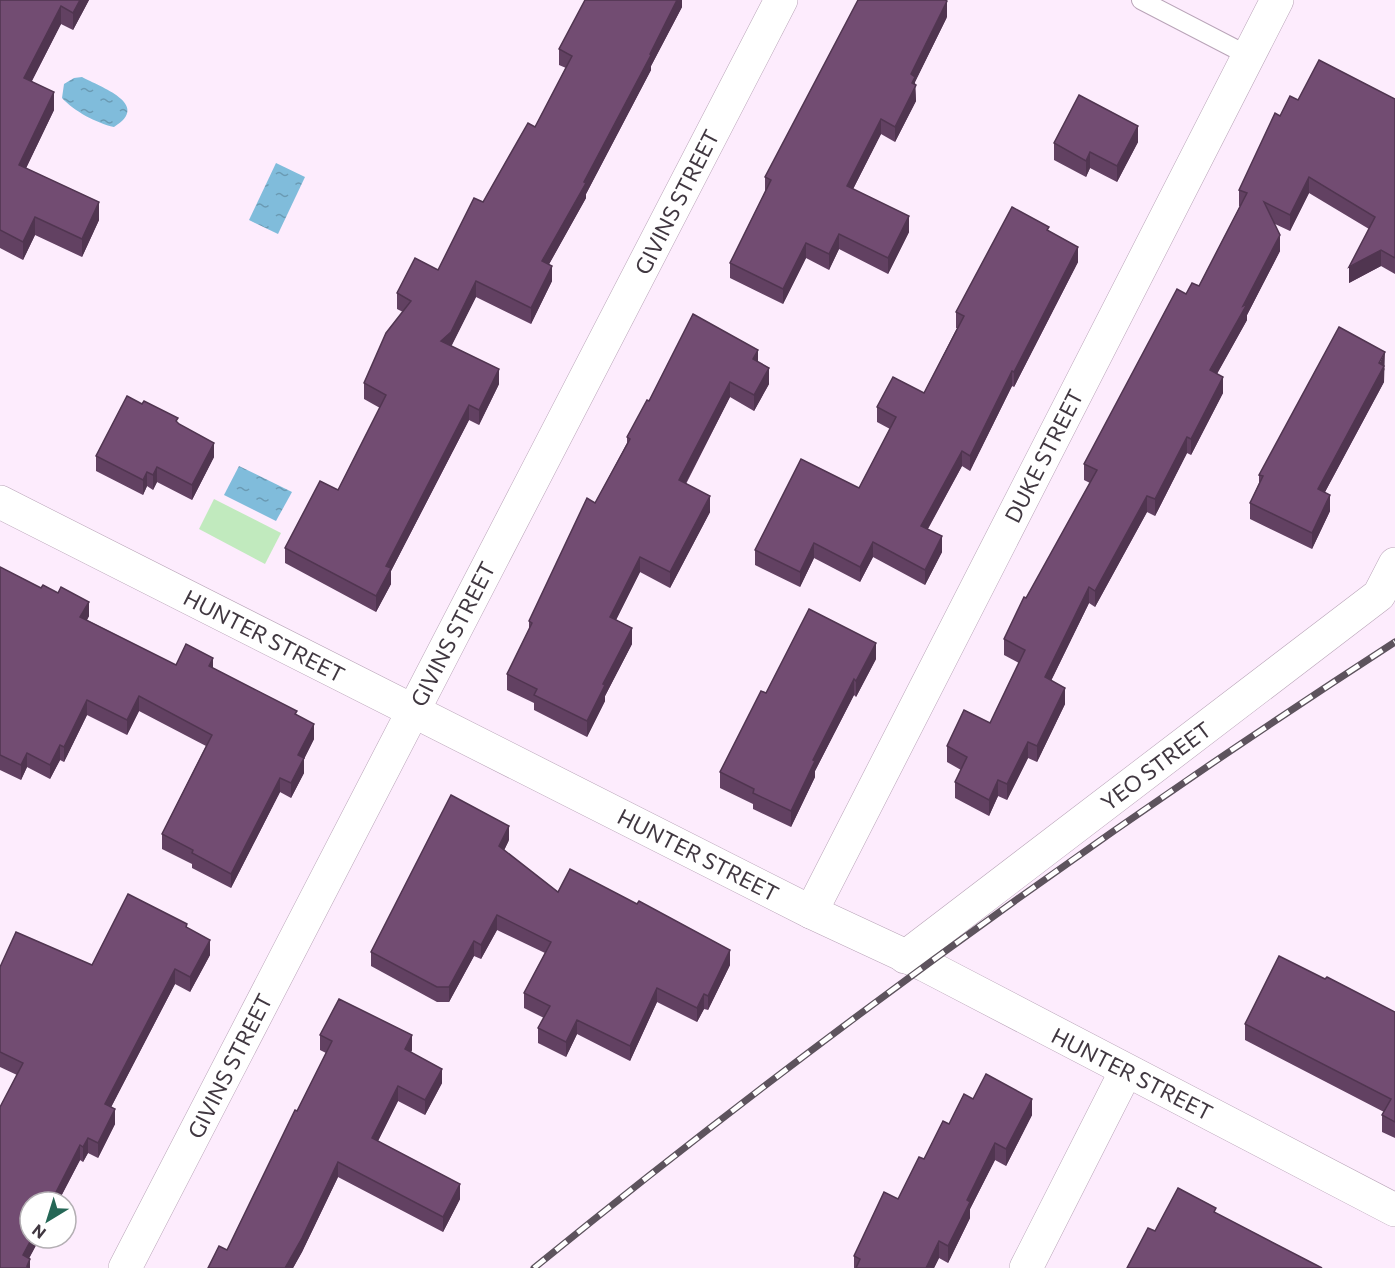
<svg xmlns="http://www.w3.org/2000/svg" width="1395" height="1268" font-family="Commissioner,sans-serif">
<style>
.garden{fill:#c1eabe}
.water{fill:url(#water-ripples)}
.lines{fill:none;stroke-linecap:round;stroke-linejoin:round}
.lane-casing{stroke:#b9a4b8;stroke-width:20}
.street-casing{stroke:#b9a4b8;stroke-width:34}
.lane{stroke:#fff;stroke-width:18}
.street{stroke:#fff;stroke-width:33}
.rail-casing{stroke:#5d535d;stroke-width:7}
.rail{stroke:#fff;stroke-width:4.5;stroke-dasharray:14;stroke-linecap:butt}
.wall{fill:#624162}
.shaded-wall{fill:#503550}
.building{fill:#724c72;stroke:#503550;stroke-width:1.5}
.labels{text-anchor:middle;stroke-width:6;stroke-linejoin:round;paint-order:stroke}
.street-label{font-size:22px;fill:#413841;stroke:#fff}
</style>
<defs>
<pattern id="water-ripples" width="26" height="14" patternUnits="userSpaceOnUse" patternTransform="scale(1.5)"><rect width="26" height="14" fill="#80bcdb"/><path d="M2 4q2-2 4 0t4 0M15 11q2-2 4 0t4 0" fill="none" stroke="#6a9ab3"/></pattern>
</defs>
<rect width="100%" height="100%" fill="#fdecfd"/>
<polygon class="garden" points="214,499 281,533 265,564 199,529"/>
<g class="water">
<path d="M82,77C100,87 152,104 114,127C96,123 74,111 62,98L64,84L74,78Z"/>
<polygon points="276,163 305,177 278,234 249,220"/>
<polygon points="239,466 292,492 276,521 224,495"/>
</g>
<g class="lines">
<g class="lane-casing">
<polyline id="lane" points="1141,0 1249,56"/>
</g>
<g class="street-casing">
<g id="street">
<polyline points="0,502 811,912 925,965 1395,1210"/>
<polyline points="811,912 1277,0"/>
<polyline points="905,957 1379,595 1395,564"/>
<polyline points="125,1268 781,0"/>
<polyline points="1026,1268 1126,1071"/>
</g>
</g>
<use href="#lane" class="lane"/>
<use href="#street" class="street"/>
<g class="rail-casing">
<path id="rail" d="M534,1268C809,1044 1097,835 1395,642"/>
</g>
<use href="#rail" class="rail"/>
</g>
<g class="wall">
<polygon points="0,0 89,0 73,30 61,24 32,81 54,110 26,168 99,220 82,257 35,235 23,260 0,248"/>
<polygon points="682,0 682,7 651,66 651,70 586,194 586,198 549,264 552,281 531,324 476,297 451,346 499,384 479,425 469,420 391,571 391,584 376,612 285,563 285,548 338,490 380,408 364,399 364,383 403,312 397,309 397,293 438,270 483,202 535,127 566,68 559,65 559,49"/>
<polygon points="947,17 915,82 916,101 895,142 881,134 853,189 909,232 888,274 839,249 829,270 806,258 783,304 730,278 730,263 765,192 765,177"/>
<polygon points="1395,99 1395,274 1381,266 1349,283 1369,229 1309,193 1290,231 1275,224 1280,251 1247,315 1247,320 1217,374 1223,393 1191,455 1187,453 1155,516 1147,512 1095,607 1089,603 1051,681 1065,704 1037,762 1028,758 1007,800 998,796 989,816 955,798 955,782 961,770 947,762 947,746 990,723 1019,663 1004,655 1004,639 1090,483 1084,480 1084,464 1186,294 1199,286 1240,206 1239,206 1239,190 1280,116 1298,100"/>
<polygon points="1138,142 1117,182 1090,168 1086,177 1054,160 1054,143"/>
<polygon points="1049,231 1078,262 1014,387 1012,386 970,471 962,466 928,529 942,552 925,585 873,557 860,582 814,558 800,587 755,565 755,550 859,488 890,429 877,422 877,407 924,393 957,328 956,328 956,312"/>
<polygon points="758,362 769,384 754,411 730,397 686,484 710,512 670,588 640,572 616,620 632,644 605,696 605,701 587,737 534,710 534,703 507,690 507,674 529,630 529,621 595,503 627,443 627,437 649,401"/>
<polygon points="1385,368 1384,371 1384,382 1325,492 1330,511 1312,549 1250,519 1250,503 1259,483 1259,475"/>
<polygon points="178,423 214,457 192,500 157,482 153,490 147,486 143,495 96,471 96,456"/>
<polygon points="0,567 41,588 58,593 89,616 87,620 176,665 213,668 297,715 314,739 304,759 304,773 291,798 280,792 231,888 192,868 192,864 162,849 162,834 206,746 139,711 127,735 87,715 64,762 60,760 50,779 27,767 21,780 0,770"/>
<polygon points="876,659 856,697 854,695 815,771 815,777 791,827 753,809 753,804 720,788 720,772 766,693"/>
<polygon points="509,840 504,850 558,892 730,965 708,1010 704,1009 697,1022 657,1002 630,1061 577,1034 566,1057 538,1043 538,1028 544,1018 524,1008 524,993 545,953 497,930 481,959 474,956 449,1002 437,1002 371,966 371,952"/>
<polygon points="187,928 210,955 190,992 175,984 111,1107 115,1124 98,1158 88,1153 83,1162 80,1160 29,1258 30,1268 0,1268 17,1075 0,1067 0,967 92,965"/>
<polygon points="1325,979 1395,1012 1395,1138 1382,1132 1382,1115 1384,1112 1245,1040 1245,1024"/>
<polygon points="320,1035 412,1050 411,1052 442,1083 425,1115 398,1101 378,1141 460,1199 443,1232 338,1177 302,1252 293,1268 208,1268 227,1250 326,1053 320,1050"/>
<polygon points="973,1099 1032,1115 1006,1166 995,1160 970,1209 970,1218 948,1263 939,1258 934,1268 854,1268 854,1256 898,1199 924,1159 949,1124"/>
</g>
<g class="shaded-wall">
<polygon points="80,0 89,0 73,30 73,13"/>
<polygon points="677,0 682,0 682,7 651,66 651,70 586,194 586,198 542,277 542,261"/>
<polygon points="947,1 947,17 915,82 916,101 895,142 895,127 911,74"/>
<polygon points="61,6 61,24 24,96 24,78"/>
<polygon points="54,92 54,110 19,183 19,165"/>
<polygon points="881,119 881,134 847,201 847,186"/>
<polygon points="1138,126 1138,142 1117,182 1117,166"/>
<polygon points="1090,152 1090,168 1086,177 1086,161"/>
<polygon points="1309,177 1309,193 1290,231 1290,215"/>
<polygon points="99,202 99,220 82,257 82,239"/>
<polygon points="909,216 909,232 888,274 888,258"/>
<polygon points="35,217 35,235 23,260 23,242"/>
<polygon points="839,234 839,249 829,270 829,254"/>
<polygon points="1280,235 1280,251 1247,315 1247,320 1210,386 1210,370"/>
<polygon points="806,243 806,258 783,304 783,289"/>
<polygon points="1078,247 1078,262 1014,387 1014,372"/>
<polygon points="1381,250 1381,266 1349,283 1349,267"/>
<polygon points="552,266 552,281 531,324 531,308"/>
<polygon points="476,281 476,297 451,347 441,341"/>
<polygon points="758,350 758,366 753,359"/>
<polygon points="1385,352 1384,382 1318,505 1318,489"/>
<polygon points="769,368 769,384 754,411 754,395"/>
<polygon points="499,369 499,384 479,425 479,410"/>
<polygon points="1012,371 1012,386 970,471 970,456"/>
<polygon points="1223,377 1223,393 1191,455 1191,439"/>
<polygon points="730,382 730,397 679,496 679,480"/>
<polygon points="469,405 469,420 391,571 391,584 376,612 376,596 386,566"/>
<polygon points="1187,437 1187,453 1155,516 1155,499"/>
<polygon points="214,443 214,457 192,500 192,485"/>
<polygon points="962,451 962,466 921,541 921,526"/>
<polygon points="157,467 157,482 153,490 153,475"/>
<polygon points="147,472 147,486 143,495 143,480"/>
<polygon points="1330,495 1330,511 1312,549 1312,533"/>
<polygon points="710,496 710,512 670,588 670,572"/>
<polygon points="1147,496 1147,512 1095,607 1095,591"/>
<polygon points="942,536 942,552 925,585 925,570"/>
<polygon points="873,542 873,557 860,582 860,567"/>
<polygon points="814,543 814,558 800,587 800,572"/>
<polygon points="640,557 640,572 610,632 610,617"/>
<polygon points="1089,587 1089,603 1045,693 1045,677"/>
<polygon points="89,602 89,616 80,632 80,617"/>
<polygon points="632,628 632,644 605,696 605,701 587,737 587,721 603,684"/>
<polygon points="876,643 876,659 856,697 856,681"/>
<polygon points="213,658 213,673 209,666"/>
<polygon points="854,679 854,695 815,771 815,777 791,827 791,811 813,760"/>
<polygon points="1065,688 1065,704 1037,762 1037,746"/>
<polygon points="139,696 139,711 127,735 127,720"/>
<polygon points="87,700 87,715 64,762 64,747"/>
<polygon points="314,724 314,739 304,759 304,773 291,798 291,783 298,755"/>
<polygon points="1028,742 1028,758 1007,800 1007,784"/>
<polygon points="60,745 60,760 50,779 50,765"/>
<polygon points="27,753 27,767 21,780 21,765"/>
<polygon points="280,778 280,792 231,888 231,874"/>
<polygon points="998,780 998,796 989,816 989,800"/>
<polygon points="509,826 509,840 499,861 499,846"/>
<polygon points="497,915 497,930 481,959 481,945"/>
<polygon points="210,940 210,955 190,992 190,977"/>
<polygon points="474,941 474,956 449,1002 449,987"/>
<polygon points="730,950 730,965 708,1010 708,996"/>
<polygon points="175,969 175,984 105,1119 105,1104"/>
<polygon points="657,988 657,1002 630,1061 630,1046"/>
<polygon points="704,994 704,1009 697,1022 697,1008"/>
<polygon points="577,1020 577,1034 566,1057 566,1042"/>
<polygon points="412,1035 412,1050 405,1064 405,1049"/>
<polygon points="442,1069 442,1083 425,1115 425,1100"/>
<polygon points="398,1086 398,1101 372,1153 372,1138"/>
<polygon points="1032,1099 1032,1115 1006,1166 1006,1149"/>
<polygon points="115,1109 115,1124 98,1158 98,1143"/>
<polygon points="88,1138 88,1153 83,1162 83,1147"/>
<polygon points="995,1143 995,1160 970,1209 970,1218 948,1263 948,1246 967,1200"/>
<polygon points="80,1145 80,1160 58,1202 51,1202"/>
<polygon points="338,1162 338,1177 302,1252 293,1268 285,1268"/>
<polygon points="460,1184 460,1199 443,1232 443,1217"/>
<polygon points="32,1238 40,1238 24,1268 23,1255"/>
<polygon points="939,1241 939,1258 934,1268 926,1268"/>
<polygon points="30,1259 30,1268 27,1268 27,1266"/>
</g>
<g class="building">
<polygon points="0,0 80,0 73,13 61,6 24,78 54,92 19,165 99,202 82,239 35,217 23,242 0,230"/>
<polygon points="585,0 677,0 650,54 651,55 584,182 586,183 542,261 552,266 531,308 476,281 451,332 441,341 499,369 479,410 469,405 386,566 391,568 376,596 285,548 320,481 338,490 386,395 364,383 386,333 411,301 397,293 415,258 438,270 474,198 483,202 528,123 535,127 572,56 559,49"/>
<polygon points="858,0 945,0 947,1 911,74 915,77 912,83 916,85 895,127 881,119 847,186 909,216 888,258 839,234 829,254 806,243 783,289 730,263 771,180 765,177"/>
<polygon points="1319,60 1395,99 1395,258 1381,250 1349,267 1375,217 1309,177 1290,215 1264,202 1280,235 1243,306 1247,304 1210,370 1223,377 1191,439 1187,437 1155,499 1147,496 1095,591 1089,587 1045,677 1065,688 1037,746 1028,742 1007,784 998,780 989,800 955,782 967,757 947,746 964,710 990,723 1025,650 1004,639 1024,597 1026,598 1097,470 1084,464 1177,289 1186,294 1192,283 1199,286 1247,193 1239,190 1275,113 1280,116 1290,96 1298,100"/>
<polygon points="1079,95 1138,126 1117,166 1090,152 1086,161 1054,143"/>
<polygon points="1012,207 1049,227 1047,230 1078,247 1014,372 1012,371 970,456 962,451 921,526 942,536 925,570 873,542 860,567 814,543 800,572 755,550 801,459 859,488 896,417 877,407 893,377 924,393 964,316 956,312"/>
<polygon points="693,314 758,350 753,359 769,368 754,395 730,382 679,480 710,496 670,572 640,557 610,617 632,628 603,684 605,685 587,721 534,695 537,689 507,674 532,623 529,621 587,498 595,503 630,439 627,437 647,400 649,401"/>
<polygon points="1339,327 1385,352 1379,363 1384,366 1318,489 1330,495 1312,533 1250,503 1263,476 1259,475"/>
<polygon points="127,396 142,404 144,401 178,418 176,421 179,424 214,443 192,485 157,467 153,475 147,472 143,480 96,456"/>
<polygon points="0,567 41,588 43,585 58,593 61,587 89,602 80,617 176,665 186,644 213,658 209,666 297,711 295,714 314,724 298,755 304,758 291,783 280,778 231,874 192,853 193,850 162,834 212,735 139,696 127,720 87,700 64,747 60,745 50,765 27,753 21,765 0,755"/>
<polygon points="809,609 876,643 856,681 854,679 813,760 815,761 791,811 753,793 754,789 720,772 761,691 766,693"/>
<polygon points="451,795 509,826 499,846 558,892 570,869 637,904 639,901 730,950 708,996 704,994 697,1008 657,988 630,1046 577,1020 566,1042 538,1028 550,1006 524,993 551,942 497,915 481,945 474,941 449,987 437,987 371,952"/>
<polygon points="128,894 187,924 186,927 210,940 190,977 175,969 105,1104 115,1109 98,1143 88,1138 83,1147 80,1145 51,1202 30,1202 30,1238 32,1238 23,1255 30,1259 27,1266 28,1266 27,1268 0,1268 0,1107 23,1063 0,1052 0,967 16,932 92,965"/>
<polygon points="1279,956 1325,979 1327,977 1395,1012 1395,1122 1382,1115 1391,1099 1245,1024"/>
<polygon points="339,999 412,1035 405,1049 442,1069 425,1100 398,1086 372,1138 460,1184 443,1217 338,1162 302,1238 285,1268 208,1268 219,1246 227,1250 295,1110 297,1111 332,1041 320,1035"/>
<polygon points="986,1074 1032,1099 1006,1149 995,1143 967,1200 970,1202 948,1246 939,1241 926,1268 856,1268 860,1259 854,1256 884,1192 898,1199 919,1157 924,1159 943,1121 949,1124 964,1094 973,1099"/>
<polygon points="1178,1188 1216,1208 1214,1212 1322,1268 1127,1268 1148,1228 1155,1231"/>
</g>
<g class="labels">
<g class="street-label">
<text transform="translate(677 202) rotate(-63)" y="8">GIVINS STREET</text>
<text transform="translate(1044 456) rotate(-63)" y="8">DUKE STREET</text>
<text transform="translate(453 634) rotate(-63)" y="8">GIVINS STREET</text>
<text transform="translate(264 636) rotate(27)" y="8">HUNTER STREET</text>
<text transform="translate(1156 766) rotate(-37)" y="8">YEO STREET</text>
<text transform="translate(698 855) rotate(27)" y="8">HUNTER STREET</text>
<text transform="translate(230 1066) rotate(-63)" y="8">GIVINS STREET</text>
<text transform="translate(1132 1074) rotate(27)" y="8">HUNTER STREET</text>
</g>
</g>
<g transform="translate(48 1220) rotate(218)"><circle r="28" fill="#ffffff" stroke="#b3afb3" stroke-width="1.5"/>
<path d="M0-4.5L10 22L0 15L-10 22Z" fill="#256756"/>
<text y="-9" font-size="16" font-weight="bold" text-anchor="middle" fill="#413841">N</text>
</g>
</svg>
